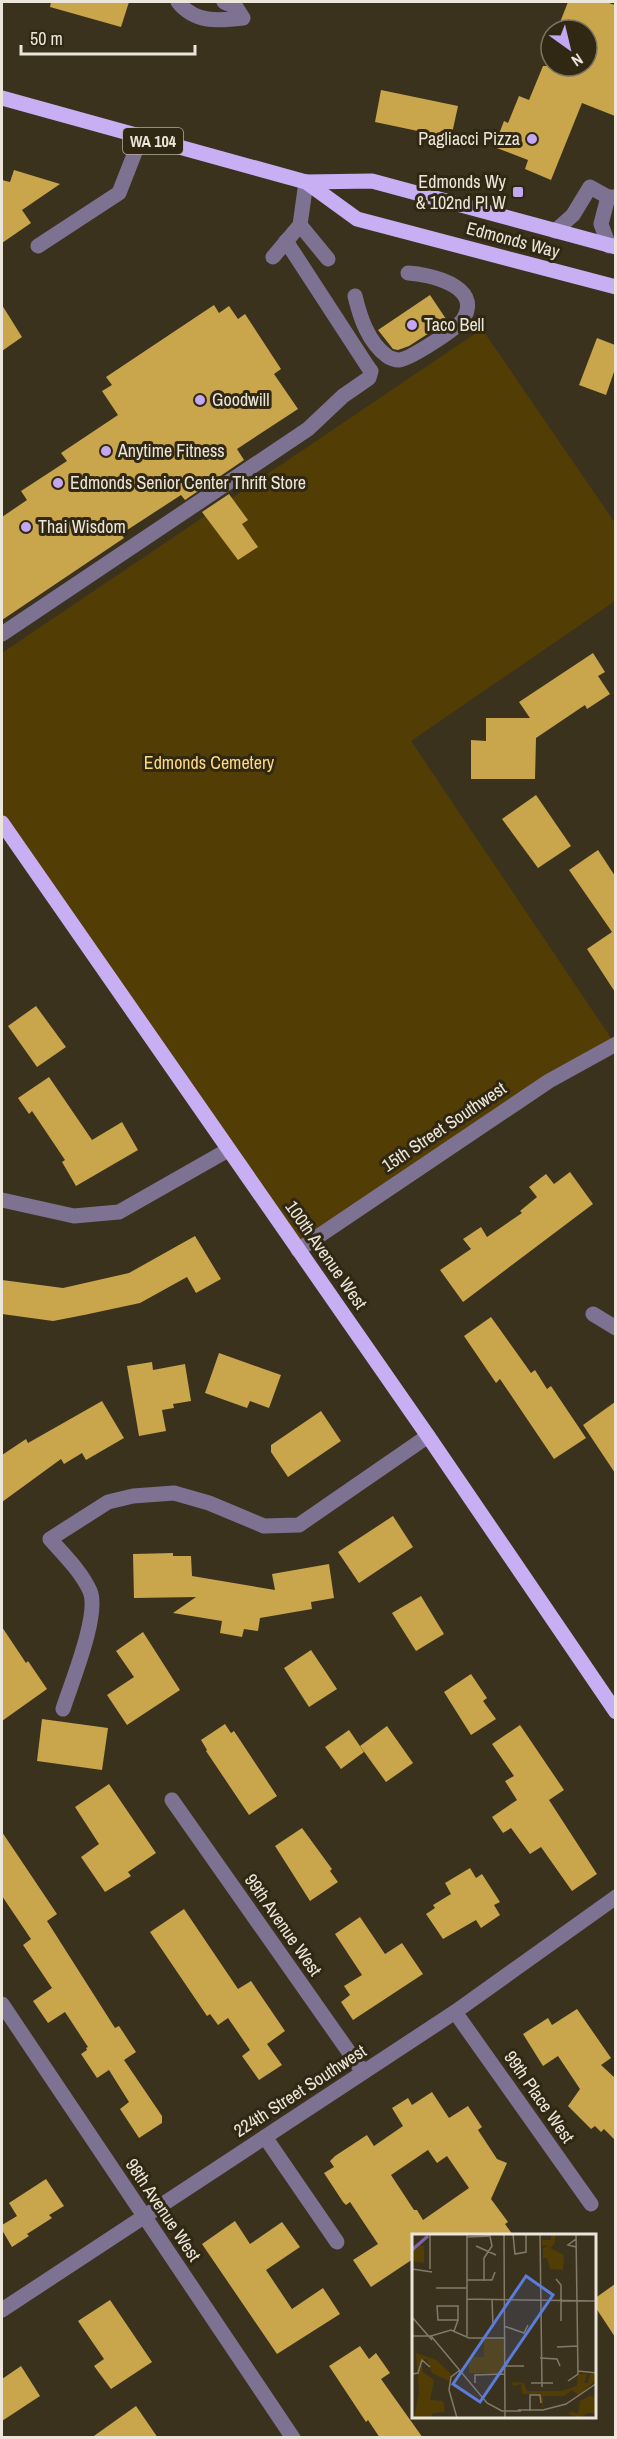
<svg xmlns="http://www.w3.org/2000/svg" width="617" height="2439" font-family="'Archivo Narrow',sans-serif">
<style>
.green{fill:#523e05}
.building{fill:#c9a54c;fill-rule:evenodd}
.lines{fill:none;stroke-linecap:round;stroke-linejoin:round}
.minor{stroke:#7e7293;stroke-width:15}
.major{stroke:#c8aff3;stroke-width:15}
.poi-dot{fill:#c3a7f2;stroke:#312814;stroke-width:2}
.labels{text-anchor:middle;stroke-width:6;stroke-linejoin:round;paint-order:stroke}
.shield{fill:#312814;stroke:#b4ad9f;stroke-width:1.5}
.shield-label{font-size:16px;font-weight:bold;fill:#ece6da}
.poi-label{font-size:18px;fill:#ece6da;stroke:#312814;text-anchor:start}
.street-label{font-size:18px;fill:#ece6da;stroke:#312814}
.park-label{font-size:18px;fill:#ffd980;stroke:#312814}
.inset-river{fill:none;stroke:#8063ad;stroke-width:3}
.inset-road{fill:none;stroke:#827a69;stroke-width:1.5}
.view{fill:#5b7cd9;fill-opacity:0.15;stroke:#5b7cd9;stroke-width:3}
.inset-edge{fill:none;stroke:#ece6da;stroke-width:3}
</style>
<rect width="100%" height="100%" fill="#3b321e"/>
<polygon class="green" points="482,329 615,523 615,601 411,741 615,1044 298,1250 2,821 2,653"/>
<g class="building">
<polygon points="51,2 129,2 121,27 50,7"/>
<polygon points="568,2 606,2 615,5 615,116 582,103 551,180 525,169 528,160 494,147 504,121 508,123 519,96 529,100 543,66 587,66 587,30 557,30"/>
<polygon points="381,90 458,106 451,138 375,122"/>
<polygon points="14,170 60,184 22,210 31,223 2,243 2,180 10,182"/>
<polygon points="430,295 446,319 439,324 440,326 409,346 398,350 393,349 378,330"/>
<polygon points="2,305 22,337 2,351"/>
<polygon points="214,305 219,313 229,306 238,319 245,314 281,369 274,374 298,409 237,449 244,460 185,500 181,495 121,534 124,538 2,620 2,517 27,500 21,491 67,461 61,453 118,415 102,391 112,385 106,377"/>
<polygon points="597,338 615,345 615,369 606,395 579,385"/>
<polygon points="229,494 248,520 242,524 258,547 238,560 202,512"/>
<polygon points="593,653 605,672 598,676 610,694 587,709 585,705 536,738 535,779 471,779 471,740 486,741 486,718 530,718 519,702"/>
<polygon points="536,795 571,846 538,868 502,819"/>
<polygon points="598,850 615,876 615,992 587,949 612,932 569,870"/>
<polygon points="36,1006 66,1047 37,1067 8,1026"/>
<polygon points="49,1077 92,1140 122,1122 138,1150 76,1186 62,1162 65,1160 32,1111 29,1114 18,1098"/>
<polygon points="570,1172 593,1204 463,1302 440,1270 471,1249 463,1239 481,1227 487,1237 522,1213 520,1211 537,1197 529,1187 546,1174 554,1184"/>
<polygon points="195,1236 221,1279 196,1293 187,1277 140,1303 84,1315 53,1321 2,1314 2,1280 63,1288 129,1273"/>
<polygon points="491,1317 531,1373 535,1370 547,1389 551,1386 586,1438 554,1459 500,1379 496,1383 464,1336"/>
<polygon points="219,1353 281,1375 269,1408 250,1401 247,1408 205,1393"/>
<polygon points="152,1362 153,1370 185,1364 191,1401 173,1404 174,1408 162,1410 166,1431 139,1436 127,1366"/>
<polygon points="102,1401 124,1438 86,1460 82,1453 64,1464 61,1459 2,1502 2,1455 26,1439 28,1443"/>
<polygon points="615,1402 615,1473 583,1425"/>
<polygon points="321,1411 341,1441 288,1477 271,1452 271,1445"/>
<polygon points="393,1516 413,1547 359,1583 338,1552"/>
<polygon points="173,1553 173,1556 191,1556 192,1576 275,1590 272,1574 329,1564 334,1598 311,1602 312,1609 260,1618 258,1631 244,1629 242,1637 220,1633 222,1621 173,1613 196,1597 134,1598 133,1554"/>
<polygon points="421,1596 444,1634 416,1651 392,1613"/>
<polygon points="2,1627 26,1663 28,1661 47,1689 2,1721"/>
<polygon points="143,1632 180,1690 127,1725 107,1695 134,1677 116,1651"/>
<polygon points="311,1650 337,1689 309,1707 284,1668"/>
<polygon points="471,1674 487,1698 483,1701 496,1719 471,1735 444,1692"/>
<polygon points="42,1719 108,1728 102,1770 37,1761"/>
<polygon points="225,1724 231,1733 234,1731 277,1796 249,1815 206,1751 207,1750 201,1740"/>
<polygon points="520,1725 564,1790 549,1800 597,1874 572,1891 541,1847 530,1854 511,1828 503,1833 492,1817 517,1800 505,1781 514,1776 492,1744"/>
<polygon points="387,1726 413,1763 386,1782 360,1746"/>
<polygon points="349,1730 364,1752 341,1769 325,1747"/>
<polygon points="109,1784 156,1853 128,1872 131,1876 105,1892 81,1857 99,1844 75,1807"/>
<polygon points="302,1828 332,1869 330,1871 338,1882 310,1901 275,1846"/>
<polygon points="2,1832 57,1914 47,1921 115,2028 119,2026 136,2052 124,2060 162,2116 162,2123 139,2138 120,2109 129,2102 109,2070 97,2078 81,2054 87,2050 86,2048 88,2047 65,2012 48,2023 33,2001 52,1988 23,1945 31,1939 2,1896"/>
<polygon points="470,1868 476,1878 482,1874 500,1902 494,1905 500,1915 481,1928 476,1920 443,1939 426,1914 435,1908 433,1905 451,1894 445,1883"/>
<polygon points="184,1909 238,1989 251,1981 285,2031 267,2044 282,2065 259,2080 242,2056 250,2050 228,2018 218,2025 210,2014 207,2016 150,1932"/>
<polygon points="360,1917 385,1954 402,1943 423,1974 353,2020 341,2002 350,1995 344,1986 362,1975 335,1934"/>
<polygon points="577,2009 611,2058 601,2065 615,2078 615,2140 604,2129 601,2132 595,2126 591,2129 568,2106 580,2089 558,2056 543,2066 523,2034 548,2018 552,2025"/>
<path d="M432,2092L449,2118L468,2106L482,2127L478,2130L497,2159L507,2163L491,2199L508,2222L505,2224L513,2235H413V2259L371,2287L353,2260L378,2244L350,2202L346,2205L343,2202L324,2173L334,2167L330,2161L335,2156L367,2135L374,2146L403,2126L392,2108L408,2098L412,2105ZM428,2150L437,2163L447,2156L469,2188L423,2220L417,2210H414L391,2175Z"/>
<polygon points="46,2179 64,2206 49,2215 52,2218 27,2234 29,2236 12,2247 2,2230 2,2225 17,2216 9,2203"/>
<polygon points="235,2221 250,2244 282,2222 300,2247 266,2270 292,2309 323,2288 340,2314 277,2354 202,2244"/>
<polygon points="615,2284 615,2337 594,2305 594,2299"/>
<polygon points="110,2300 152,2362 111,2389 94,2366 104,2359 78,2321"/>
<polygon points="360,2346 369,2359 376,2353 390,2373 381,2379 423,2438 380,2438 368,2420 366,2422 329,2366"/>
<polygon points="21,2366 40,2396 2,2421 2,2379"/>
<polygon points="136,2406 158,2438 91,2438"/>
</g>
<g class="lines">
<g class="minor">
<path d="M178,2C195,23 218,21 243,18L236,7L224,2"/>
<polyline points="608,197 601,224 609,246"/>
<polyline points="300,225 328,259"/>
<polyline points="555,231 573,215 590,187 608,197 616,197"/>
<polyline points="38,246 119,193 141,137"/>
<polyline points="273,257 300,225 306,182"/>
<path d="M355,296C360,317 368,342 387,356C389,358 396,360 399,360C410,359 460,327 464,318C482,286 429,274 408,273"/>
<polyline points="2,634 308,429 343,396 369,378 371,371 368,367 286,241"/>
<polyline points="2,1200 74,1216 119,1212 228,1150"/>
<polyline points="298,1250 549,1081 616,1044"/>
<polyline points="593,1314 616,1328"/>
<path d="M63,1709C71,1684 100,1614 90,1591C81,1571 64,1555 50,1539L108,1502L133,1496L174,1493L209,1503L264,1526L299,1525L428,1436"/>
<polyline points="172,1800 363,2072"/>
<polyline points="2,2004 293,2438"/>
<polyline points="455,2012 591,2204"/>
<polyline points="265,2137 337,2242"/>
<polyline points="2,2310 455,2012 616,1897"/>
</g>
<g class="major">
<polyline points="2,98 306,182 372,181 616,247"/>
<polyline points="306,182 357,219 616,287"/>
<polyline points="2,823 428,1436 616,1712"/>
</g>
</g>
<g class="poi-dot">
<circle cx="532" cy="139" r="6"/>
<rect x="512" y="186" width="12" height="12" rx="3"/>
<circle cx="412" cy="325" r="6"/>
<circle cx="200" cy="400" r="6"/>
<circle cx="106" cy="451" r="6"/>
<circle cx="58" cy="483" r="6"/>
<circle cx="26" cy="527" r="6"/>
</g>
<g class="labels">
<rect class="shield" x="123" y="128" width="60" height="26" rx="4.5"/>
<g class="shield-label">
<text x="153" y="147">WA 104</text>
</g>
<g class="poi-label">
<text x="520" y="145" text-anchor="end">Pagliacci Pizza</text>
<text x="506" y="188" text-anchor="end">Edmonds Wy<tspan x="506" dy="21">&amp; 102nd Pl W</tspan></text>
<text x="424" y="331">Taco Bell</text>
<text x="212" y="406">Goodwill</text>
<text x="118" y="457">Anytime Fitness</text>
<text x="70" y="489">Edmonds Senior Center Thrift Store</text>
<text x="38" y="533">Thai Wisdom</text>
</g>
<g class="street-label">
<text transform="translate(513 240) rotate(15)" y="6">Edmonds Way</text>
<text transform="translate(444 1127) rotate(-34)" y="6">15th Street Southwest</text>
<text transform="translate(326 1255) rotate(55)" y="6">100th Avenue West</text>
<text transform="translate(283 1925) rotate(55)" y="6">99th Avenue West</text>
<text transform="translate(300 2091) rotate(-33)" y="6">224th Street Southwest</text>
<text transform="translate(539 2097) rotate(55)" y="6">99th Place West</text>
<text transform="translate(163 2210) rotate(56)" y="6">98th Avenue West</text>
</g>
<g class="park-label">
<text x="209" y="769">Edmonds Cemetery</text>
</g>
</g>
<g transform="translate(412 2234)">
<rect width="184" height="184" fill="#3b321e"/>
<path d="M139,1H143V9L138,14L152,21L151,36L138,35L135,24H131V14L137,12L130,11V6H139ZM14,3L8,12H12V29L0,27V12ZM72,104H92L93,139H57V123H72ZM4,119L24,126L39,140L37,147L20,139L15,125L9,126L11,138L22,146L18,166L31,167L33,178L21,179L18,184H2L7,159ZM166,140H175L172,149H176L178,140H184V146L167,161L160,156L152,162H131V174L127,160H110L109,150L101,152L100,148L112,149L115,157H149L165,152ZM178,162L184,163V180L176,179L167,184L156,180L160,177L166,180L168,167Z" fill="#523e05"/>
<path class="inset-river" d="M0,16L16,2"/>
<path class="inset-road" d="M55,0V102M92,0L93,184M101,0L103,20L114,18V0M128,0L130,153M55,3L79,2M164,5L156,11L164,13M64,12L84,21M0,35L20,38M18,35V0M144,45L149,51V87M55,46H80L83,38M72,47V24L80,12L78,2M24,54H55M55,65L185,67M80,65L81,93M0,83L20,106M92,92L112,99L116,91M42,97L46,86V72H25L26,86H46M0,102H19L39,96L57,104H92M19,102L75,169L90,177H109M145,113L165,112M128,124L145,125L148,132M93,132H112M166,137L185,139M0,140L6,139L10,126L18,133M156,147L166,140L164,0M63,149V141L93,140M119,149H141M106,176H131L154,170L185,149M118,177V161H128L129,169M45,184L37,156L39,143L48,136"/>
<path class="view" d="M114,42L141,61L68,168L41,150Z"/>
<rect width="184" height="184" class="inset-edge"/>
</g>
<rect width="617" height="2439" fill="none" stroke="#ece6da" stroke-width="6"/>
<g transform="translate(569 48) rotate(146)"><circle r="28" fill="#312814" stroke="#7c7463" stroke-width="1.5"/>
<path d="M0-4.5L10 22L0 15L-10 22Z" fill="#c3a7f2"/>
<text y="-9" font-size="16" font-weight="bold" text-anchor="middle" fill="#ece6da">N</text>
</g>
<path d="M21 45v9h174v-9" fill="none" stroke="#ece6da" stroke-width="3"/>
<text x="30" y="45" font-size="18" fill="#ece6da" stroke="#312814" stroke-width="4.5" paint-order="stroke">50 m</text>
</svg>
